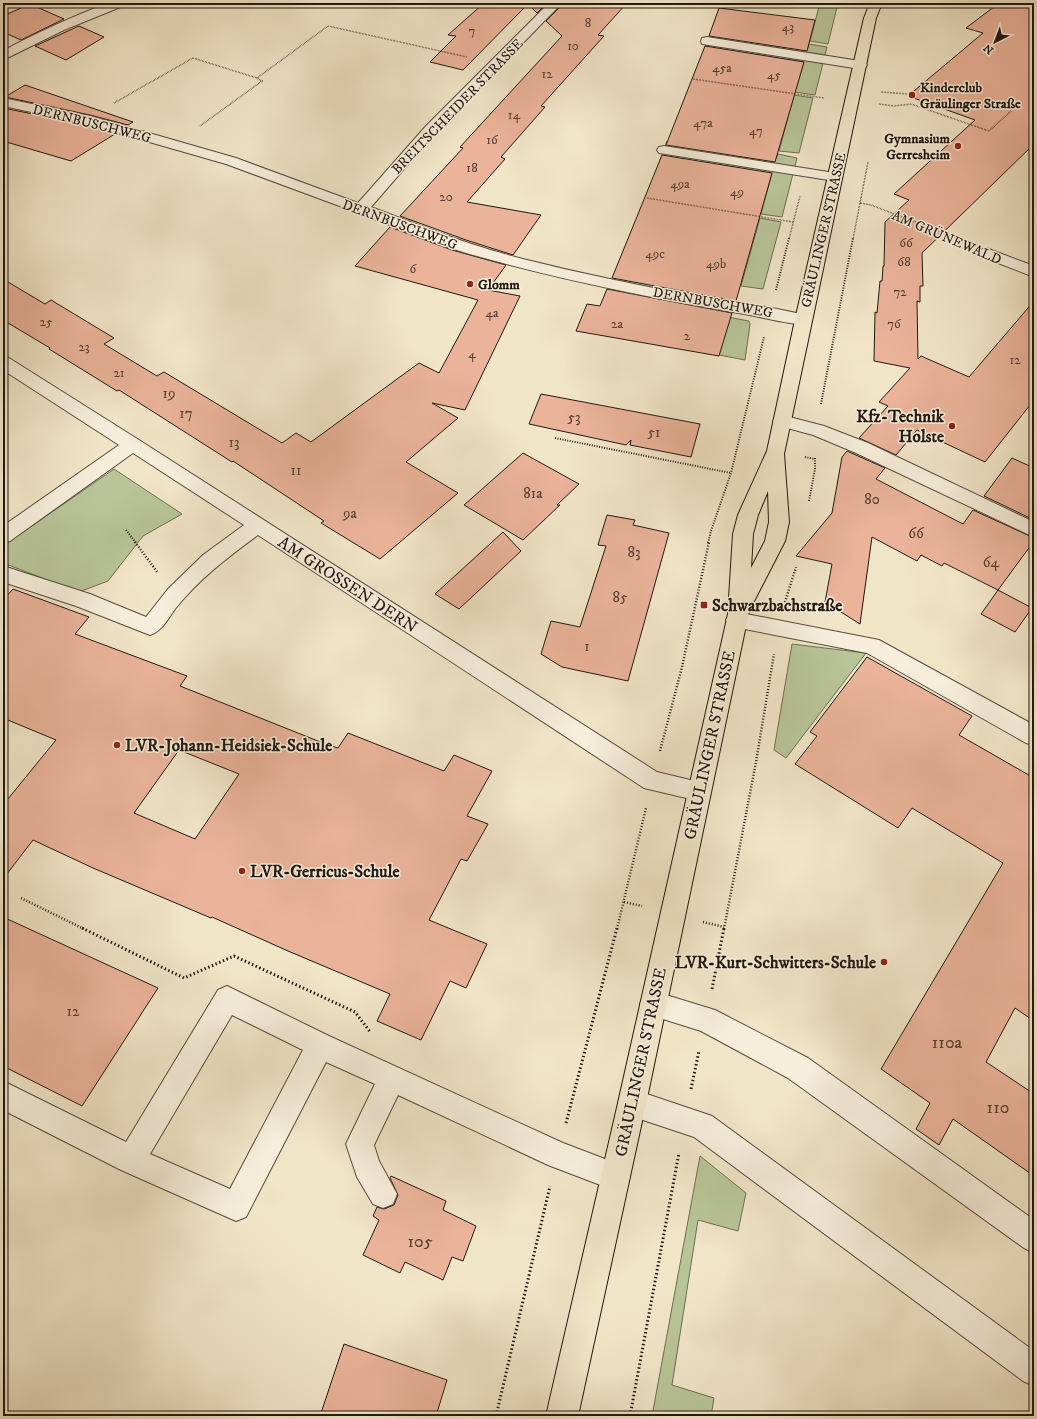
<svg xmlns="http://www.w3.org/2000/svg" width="1037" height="1419" font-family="'IM FELL DW Pica',serif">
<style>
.green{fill:#b8c598;stroke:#6d6e54}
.building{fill:#eab39a;stroke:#221810;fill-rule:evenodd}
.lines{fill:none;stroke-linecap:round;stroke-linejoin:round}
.minor-casing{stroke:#564b3e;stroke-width:2}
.major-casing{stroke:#221810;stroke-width:2}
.path-far3{stroke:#221810;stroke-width:1.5;stroke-dasharray:0.5 1;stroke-linecap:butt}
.path-far2{stroke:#221810;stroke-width:2;stroke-dasharray:1 1.5;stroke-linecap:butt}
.path-far1{stroke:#221810;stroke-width:2.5;stroke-dasharray:1 2;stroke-linecap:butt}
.path{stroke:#221810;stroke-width:3;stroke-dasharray:1.5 2.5;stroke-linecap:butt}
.minor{fill:#f6eedb;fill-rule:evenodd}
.major{fill:#f1e5c8;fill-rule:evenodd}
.poi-dot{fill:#8f2418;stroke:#f6eedb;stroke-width:1.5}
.labels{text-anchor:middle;stroke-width:3;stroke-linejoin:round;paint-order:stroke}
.far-number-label{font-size:13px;fill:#543f32}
.far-poi-label{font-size:14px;font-weight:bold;fill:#221810;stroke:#f6eedb;text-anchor:start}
.far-street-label{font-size:14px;fill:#221810;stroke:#f6eedb}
.number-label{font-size:15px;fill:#543f32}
.poi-label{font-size:17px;font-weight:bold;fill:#221810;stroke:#f6eedb;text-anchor:start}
.street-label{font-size:17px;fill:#221810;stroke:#f6eedb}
.near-number-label{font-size:18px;fill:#543f32}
</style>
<rect width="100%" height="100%" fill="#f1e5c8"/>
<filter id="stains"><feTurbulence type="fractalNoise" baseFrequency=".005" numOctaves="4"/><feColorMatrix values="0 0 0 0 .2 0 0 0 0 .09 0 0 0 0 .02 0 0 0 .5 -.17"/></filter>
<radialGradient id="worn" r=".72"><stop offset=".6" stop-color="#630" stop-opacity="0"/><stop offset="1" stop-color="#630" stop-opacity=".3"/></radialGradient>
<g class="green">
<polygon points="820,3 838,3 828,44 810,41"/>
<polygon points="710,34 808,48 809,44 827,47 815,95 795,92 804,62 704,49"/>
<polygon points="794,95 813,98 799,153 779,151"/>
<polygon points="667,141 776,159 778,154 797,158 782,217 761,214 771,177 660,160"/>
<polygon points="760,218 781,222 763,289 741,286"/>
<polygon points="701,312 749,321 750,324 745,360 719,355"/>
<polygon points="114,469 182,514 143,536 108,581 79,592 3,563 3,546"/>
<polygon points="792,644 866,653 786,758 774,750"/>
<polygon points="700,1156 746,1193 738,1231 698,1220 672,1385 714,1398 711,1416 652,1416"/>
</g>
<g class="building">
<polygon points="484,3 547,3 537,13 528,4 463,70 430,62 456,36 448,35"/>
<polygon points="564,3 627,3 598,35 604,36 541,106 545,107 501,157 505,159 467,202 541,215 513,255 466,240 400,216 463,148 460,147 562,36 546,21"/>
<polygon points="999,3 1034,3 1034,144 922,253 923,286 920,286 920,302 917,301 918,359 921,356 969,377 1034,301 1034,400 985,462 917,430 896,455 859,438 888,406 879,402 910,368 874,361 875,312 877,313 880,281 882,281 883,266 884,266 885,222 909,200 894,194 975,120 908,96 983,33 966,28"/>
<polygon points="30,4 64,19 21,40 3,32 3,16"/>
<polygon points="719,8 815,20 807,51 709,36"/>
<polygon points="79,26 104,37 66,60 35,46"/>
<polygon points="705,46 804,62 775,162 666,145"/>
<polygon points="25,85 133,122 128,125 90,115 5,97"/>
<polygon points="3,108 83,124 115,134 71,161 3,141"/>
<polygon points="662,155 772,173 736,301 612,278"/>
<polygon points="390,227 452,250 506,265 488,290 520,296 465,410 432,403 458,418 406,462 458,493 380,559 321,523 324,521 233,461 232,462 119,390 117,391 49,349 50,348 3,320 3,279 45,304 51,300 114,338 104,344 157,376 164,372 282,443 296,433 311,442 419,363 439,373 478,300 355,266"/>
<polygon points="607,289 732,313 719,356 576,331 587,304 600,306"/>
<polygon points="541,394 700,424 691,457 630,445 631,440 626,445 529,424"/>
<polygon points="847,451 885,468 876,479 963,524 973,510 1034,538 1034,541 998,590 1032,608 1015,632 981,614 998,590 944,563 942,566 921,555 917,561 872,537 860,624 825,602 832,564 796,556 832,513 842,457"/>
<polygon points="523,453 579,484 557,505 560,505 523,540 464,505"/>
<polygon points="1012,458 1034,468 1034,520 984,496"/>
<polygon points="607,515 635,520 633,525 669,533 628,681 562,667 541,654 551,621 580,627 606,546 598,545"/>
<polygon points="503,532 521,551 459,609 435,594"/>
<path d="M13,589L89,617L75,634L187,676L180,686L318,741L338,748L348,733L444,771L454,755L492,771L467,816L488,824L467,861L461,859L429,920L487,944L466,988L450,981L421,1040L377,1021L390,994L288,951L212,917L211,918L93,868L33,840L3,879V805L56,740L3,718V600ZM179,750L239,774L195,839L134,813Z"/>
<polygon points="867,657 972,716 959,735 1034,778 1034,1021 1015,1008 986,1062 1034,1094 1034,1176 953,1119 939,1145 916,1129 930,1103 881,1069 1003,863 912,808 898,828 795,764 817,736 810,732"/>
<polygon points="3,917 158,988 82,1106 3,1066"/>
<polygon points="391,1176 446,1201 443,1210 476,1226 463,1261 452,1257 443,1280 405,1262 400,1273 363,1255 379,1220 373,1216 377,1207 384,1209 394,1205 398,1195 390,1178"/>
<polygon points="344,1344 447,1380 436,1416 320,1416"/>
</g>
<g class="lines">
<g class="minor-casing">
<g id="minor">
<path d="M108,3H125L123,6L64,30L3,60V51C37,32 72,17 108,3Z"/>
<path d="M549,3H562L436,132L371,207C421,226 471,246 523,259C579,273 636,285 692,295C731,302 771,306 809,316L811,320L809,324C798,327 758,316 744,314C651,298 557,279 466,253C431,242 396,227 361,214L355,213L353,211L226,164L83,123L3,106V98L90,116L236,158L358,203L426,126Z"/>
<polygon points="707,37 860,61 865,62 867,65 865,68 860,69 702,44 701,41 702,38"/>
<polygon points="664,146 835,173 840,174 842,177 840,180 835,181 659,153 657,150 659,147"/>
<polygon points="986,248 1034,266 1034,277 980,256 978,253 980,250"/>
<path d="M3,356L9,358L139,440L657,772L707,784L711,791L707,798L699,801L644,788L258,535C228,557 199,579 175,609C168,619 162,631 150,635L76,606L3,582V566L90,594L146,617L168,589L203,555L244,525L133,453L10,541L3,543V526L119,445L3,370Z"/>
<polygon points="782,415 824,426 868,443 1034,522 1034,537 856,453 813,435 776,425 773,421 776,417"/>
<polygon points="736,612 879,640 1034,725 1034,745 1026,743 867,653 729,626 726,620 729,614"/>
<path d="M227,986L329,1036L563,1143L626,1167L630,1177L626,1187L616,1191L548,1165L398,1095L374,1145L379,1161L397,1194L393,1204L383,1208L373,1204L357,1177L346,1144L375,1084L326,1062L246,1217L236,1221L121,1170L3,1110V1081L126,1142L218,990ZM232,1015L303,1050L230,1189L150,1154Z"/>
<polygon points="653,991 715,1010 808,1058 1034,1220 1034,1253 1024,1248 788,1078 701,1031 644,1013 640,1004 644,995"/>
<polygon points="632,1089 712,1116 1034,1351 1034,1386 1023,1381 694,1137 622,1113 618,1103 622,1093"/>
</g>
</g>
<g class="major-casing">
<path id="major" d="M870,3H882L876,18L784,454L789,522L785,541L749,611L646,1103L578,1416H546L618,1103L728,614L733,534L738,515L767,451L795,320L864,18ZM768,491L769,522L765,541L751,568L753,534L758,515Z"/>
</g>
<g class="path-far3">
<polyline points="257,78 328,26 467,57"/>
<polyline points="693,79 824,98"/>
<polyline points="881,92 908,94"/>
<polyline points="114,103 193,58 257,78 262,81 200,126"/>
<polyline points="879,104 894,106 911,104 989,131 1011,111"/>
<polyline points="647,198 793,222"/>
<polyline points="860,203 871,205 959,239"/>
<polyline points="789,239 800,196"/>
<polyline points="853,239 868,162"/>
</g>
<g class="path-far2">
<polyline points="956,238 963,241"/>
<polyline points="776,290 789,238"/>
<polyline points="821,404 853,238"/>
<polyline points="555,438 731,473"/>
<polyline points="805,457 815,459"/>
<polyline points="809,501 815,469 815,457"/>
<polyline points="126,530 136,543"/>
<polyline points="708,543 711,531 731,473 764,337"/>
</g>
<g class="path-far1">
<polyline points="135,542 158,573"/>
<polyline points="785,602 796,567"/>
<polyline points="660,751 682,667 709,542"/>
<polyline points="21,898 84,929"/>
<polyline points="624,902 642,906"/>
<polyline points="703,922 724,927"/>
<polyline points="617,929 646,808"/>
<polyline points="724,929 756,762 774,654"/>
</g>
<g class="path">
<polyline points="82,928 184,978 234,956 355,1012 371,1033"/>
<polyline points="712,989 724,928"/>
<polyline points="691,1089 699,1051"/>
<polyline points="566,1123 617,928"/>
<polyline points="496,1416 550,1186"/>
<polyline points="630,1416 679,1153"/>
</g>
<use href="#minor" class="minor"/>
<use href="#major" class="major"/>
</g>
<g class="poi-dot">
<circle cx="912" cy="95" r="4"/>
<circle cx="958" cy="146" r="4"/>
<circle cx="470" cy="284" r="4"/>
<circle cx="952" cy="426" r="4"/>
<rect x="700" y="601" width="8" height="8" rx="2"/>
<circle cx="117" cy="745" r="4"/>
<circle cx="242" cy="871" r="4"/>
<circle cx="884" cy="962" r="4"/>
</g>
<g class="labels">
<g class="far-number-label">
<text x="588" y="27">8</text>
<text x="788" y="31">43</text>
<text x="472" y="35">7</text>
<text x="573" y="50">10</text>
<text x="722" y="72">45a</text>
<text x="547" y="78">12</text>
<text x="774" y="79">45</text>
<text x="514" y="119">14</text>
<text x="703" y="127">47a</text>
<text x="756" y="135">47</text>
<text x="492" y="144">16</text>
<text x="472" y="172">18</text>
<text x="680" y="188">49a</text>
<text x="737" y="196">49</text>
<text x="446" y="201">20</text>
<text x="906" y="247">66</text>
<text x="655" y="258">49c</text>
<text x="904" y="266">68</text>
<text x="716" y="268">49b</text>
<text x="413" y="273">6</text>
<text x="900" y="296">72</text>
<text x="492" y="317">4a</text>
<text x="46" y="326">25</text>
<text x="617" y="328">2a</text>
<text x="894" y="328">76</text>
<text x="687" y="340">2</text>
<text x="84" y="351">23</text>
<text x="472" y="358">4</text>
<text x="1015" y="364">12</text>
<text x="119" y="377">21</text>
</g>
<g class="far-poi-label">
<text x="920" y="92">Kinderclub<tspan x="920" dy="16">Gräulinger Straße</tspan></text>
<text x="950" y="143" text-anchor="end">Gymnasium<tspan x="950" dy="16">Gerresheim</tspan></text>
<text x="478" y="289">Glomm</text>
</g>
<g class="far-street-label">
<text transform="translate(457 106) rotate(-46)" y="5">BREITSCHEIDER STRASSE</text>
<text transform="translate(92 123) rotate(14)" y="5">DERNBUSCHWEG</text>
<text transform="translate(400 224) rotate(20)" y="5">DERNBUSCHWEG</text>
<text transform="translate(823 230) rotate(-77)" y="5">GRÄULINGER STRASSE</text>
<text transform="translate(947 237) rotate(23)" y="5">AM GRÜNEWALD</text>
<text transform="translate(713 302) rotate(10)" y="5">DERNBUSCHWEG</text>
</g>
<g class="number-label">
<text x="169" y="398">19</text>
<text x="186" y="418">17</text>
<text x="574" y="422">53</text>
<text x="654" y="437">51</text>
<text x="234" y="447">13</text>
<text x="296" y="475">11</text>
<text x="533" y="498">81a</text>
<text x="872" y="504">80</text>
<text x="350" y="518">9a</text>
<text x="916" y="538">66</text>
<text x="634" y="557">83</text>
<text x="991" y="567">64</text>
<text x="620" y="602">85</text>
<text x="587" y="651">1</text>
<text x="73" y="1016">12</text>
</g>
<g class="poi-label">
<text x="944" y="422" text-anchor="end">Kfz-Technik<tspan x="944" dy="20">Holste</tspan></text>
<text x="712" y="611">Schwarzbachstraße</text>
<text x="125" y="751">LVR-Johann-Heidsiek-Schule</text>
<text x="250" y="877">LVR-Gerricus-Schule</text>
<text x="876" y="968" text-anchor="end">LVR-Kurt-Schwitters-Schule</text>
</g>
<g class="street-label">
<text transform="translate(348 584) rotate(33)" y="6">AM GROSSEN DERN</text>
<text transform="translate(709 745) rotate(-78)" y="6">GRÄULINGER STRASSE</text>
<text transform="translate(640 1062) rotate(-78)" y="6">GRÄULINGER STRASSE</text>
</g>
<g class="near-number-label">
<text x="947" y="1048">110a</text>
<text x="998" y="1113">110</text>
<text x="420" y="1247">105</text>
</g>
</g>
<rect width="1037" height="1419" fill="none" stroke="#f1e5c8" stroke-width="16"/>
<rect x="4" y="4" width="1029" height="1411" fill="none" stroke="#221810" stroke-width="2"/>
<rect x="8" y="8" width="1021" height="1403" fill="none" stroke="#221810"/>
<g transform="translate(995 42) rotate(222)" stroke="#f6eedb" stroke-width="3" paint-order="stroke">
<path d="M0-3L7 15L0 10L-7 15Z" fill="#221810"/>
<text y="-6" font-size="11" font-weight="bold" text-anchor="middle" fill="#221810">N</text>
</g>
<rect width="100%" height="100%" filter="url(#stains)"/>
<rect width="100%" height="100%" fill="url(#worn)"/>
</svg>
